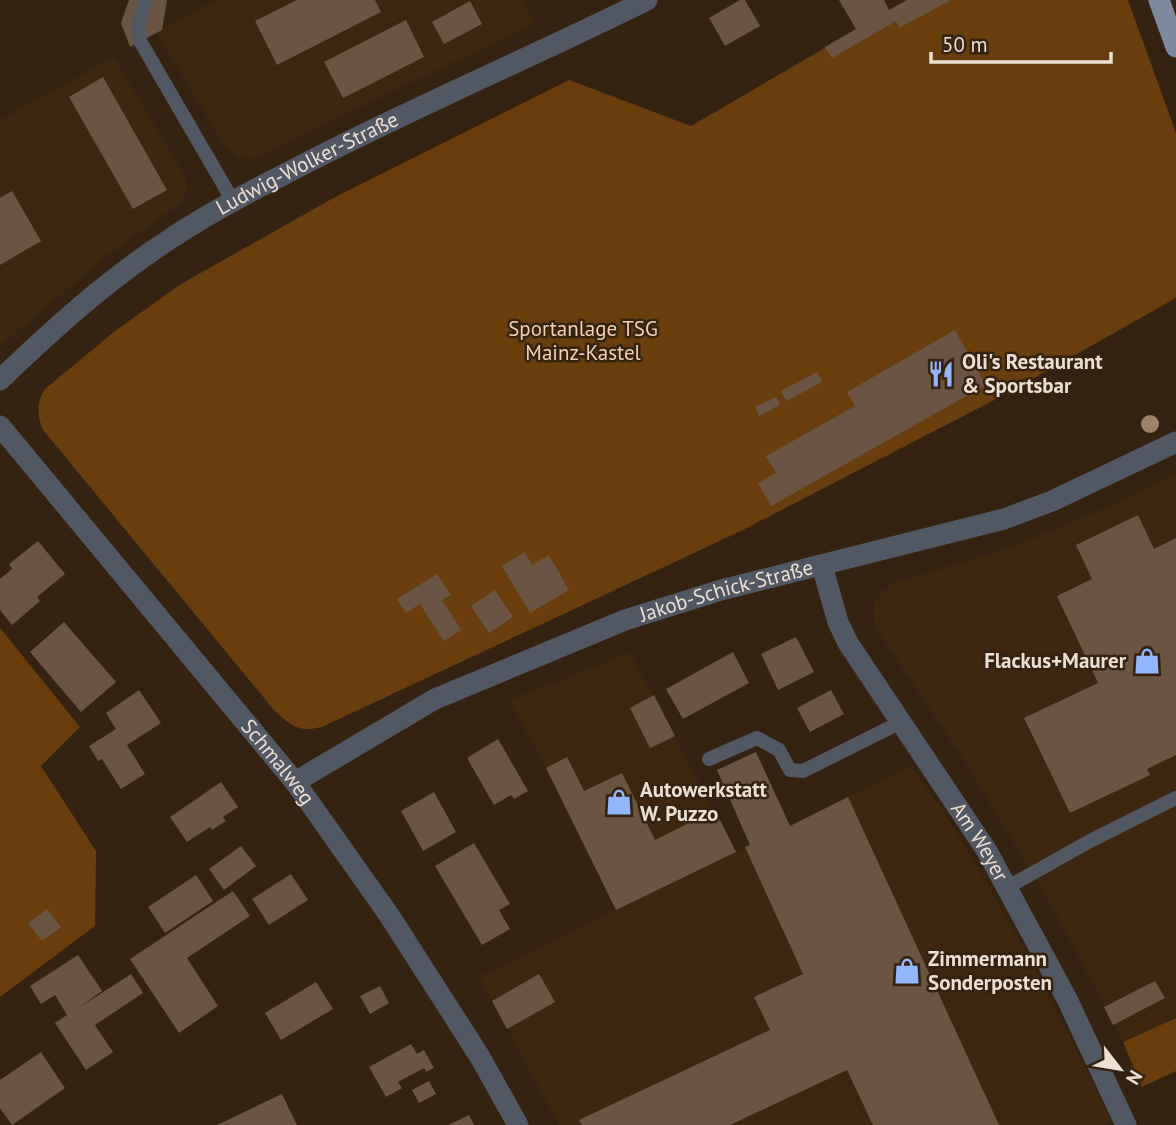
<svg xmlns="http://www.w3.org/2000/svg" width="1176" height="1125" font-family="'PT Sans',sans-serif">
<style>
.built{fill:#3f260f}
.green{fill:#6a3d0c}
.building{fill:#6b5542}
.lines{fill:none;stroke-linecap:round;stroke-linejoin:round}
.lane{stroke:#525863;stroke-width:14}
.street{stroke:#525863;stroke-width:21}
.primary{stroke:#7d899e;stroke-width:21}
.tree{fill:#9f8268}
.labels{text-anchor:middle;stroke-width:5;stroke-linejoin:round;paint-order:stroke}
.street-label{font-size:21px;fill:#ecdfd4;stroke:#352210}
.park-label{font-size:21px;fill:#f5d0b0;stroke:#352210}
.poi-label{font-size:21px;font-weight:bold;fill:#ecdfd4;stroke:#352210;text-anchor:start}
</style>
<rect width="100%" height="100%" fill="#352210"/>
<g class="built">
<polygon points="215,0 523,0 535,23 253,159 237,156 224,145 157,33"/>
<polygon points="114,57 186,178 187,192 181,203 108,255 0,346 0,120"/>
<polygon points="1176,473 1176,1018 1123,1042 1051,904 962,757 878,632 873,618 874,603 882,592 894,583 1012,547 1110,506"/>
<polygon points="630,653 736,852 911,766 946,815 997,900 1046,989 1112,1121 1104,1125 559,1125 479,977 616,910 546,768 509,700"/>
</g>
<g class="green">
<path d="M907,0H1128L1176,133V298L1004,395L741,531L324,726C300,734 291,726 274,710L43,430C37,416 36,402 45,389L115,331L181,284L337,196L569,80L691,126Z"/>
<polygon points="0,628 80,727 41,766 96,851 95,926 0,997"/>
<polygon points="1176,1018 1176,1071 1142,1087 1123,1042"/>
</g>
<g class="building">
<polygon points="129,0 167,0 162,30 130,47 121,23"/>
<polygon points="297,0 375,0 381,12 277,65 255,21"/>
<polygon points="740,0 745,0 760,26 725,46 709,18"/>
<polygon points="839,0 884,0 889,10 907,0 951,0 899,28 896,21 832,58 825,47 856,29"/>
<polygon points="470,1 482,24 444,44 432,22"/>
<polygon points="406,20 424,57 343,98 324,62"/>
<polygon points="103,77 167,190 133,209 69,97"/>
<polygon points="12,191 41,241 0,265 0,198"/>
<polygon points="955,330 986,385 771,506 758,483 776,473 766,456 855,406 847,392"/>
<polygon points="817,372 822,382 786,401 781,391"/>
<polygon points="776,397 780,405 759,416 755,407"/>
<polygon points="1138,515 1154,549 1176,538 1176,755 1147,769 1150,775 1070,813 1024,718 1098,683 1057,596 1092,579 1076,545"/>
<polygon points="38,541 65,574 37,597 40,601 12,625 0,610 0,579 12,569 9,564"/>
<polygon points="525,552 532,565 549,555 569,590 530,613 502,566"/>
<polygon points="437,574 451,595 442,600 461,630 444,641 420,604 406,613 397,599"/>
<polygon points="495,590 513,617 489,633 471,606"/>
<polygon points="64,622 116,682 81,712 30,652"/>
<polygon points="796,637 814,672 778,690 761,654"/>
<polygon points="733,652 749,683 683,719 666,689"/>
<polygon points="139,690 161,723 127,745 145,774 121,789 102,759 98,761 89,746 116,729 106,713"/>
<polygon points="831,690 844,714 810,732 797,708"/>
<polygon points="654,695 675,736 650,748 630,708"/>
<polygon points="498,739 528,791 514,799 511,795 494,805 467,758"/>
<polygon points="756,752 790,826 848,797 999,1125 873,1125 847,1070 730,1125 582,1125 579,1120 770,1030 754,997 803,974 745,847 750,845 717,770"/>
<polygon points="567,757 584,791 622,773 655,840 715,810 736,852 616,910 546,768"/>
<polygon points="221,782 238,807 223,817 226,821 212,830 210,827 187,842 170,817"/>
<polygon points="434,792 456,832 423,851 401,811"/>
<polygon points="474,843 510,904 499,910 510,929 482,945 435,866"/>
<polygon points="241,846 256,866 224,890 209,869"/>
<polygon points="291,874 308,900 269,925 252,899"/>
<polygon points="196,875 213,901 165,933 148,907"/>
<polygon points="233,891 250,916 187,958 218,1006 179,1033 130,959"/>
<polygon points="47,909 61,927 42,941 28,923"/>
<polygon points="78,955 102,991 80,1007 131,974 143,993 95,1025 113,1052 86,1070 55,1023 67,1015 55,995 41,1004 30,986"/>
<polygon points="539,974 555,1002 507,1029 492,1001"/>
<polygon points="1155,981 1165,998 1113,1025 1104,1007"/>
<polygon points="316,982 333,1009 281,1040 265,1013"/>
<polygon points="380,986 389,1003 370,1014 360,996"/>
<polygon points="411,1044 417,1054 424,1050 434,1068 426,1072 424,1068 398,1082 402,1088 386,1097 369,1067"/>
<polygon points="41,1052 65,1088 12,1125 0,1108 0,1080"/>
<polygon points="429,1081 436,1094 419,1103 412,1090"/>
<polygon points="282,1094 297,1125 217,1125"/>
<polygon points="469,1115 474,1125 448,1125"/>
</g>
<g class="lines">
<g class="lane">
<polyline points="146,0 138,24 140,41 233,201"/>
<polyline points="709,759 757,738 779,750 790,770 803,771 901,722"/>
<polyline points="1008,887 1090,841 1176,798"/>
</g>
<g class="street">
<path id="s1" d="M0,380C52,330 106,281 167,241C204,216 243,195 283,175C402,112 526,60 647,0"/>
<path id="s2" d="M0,426L295,782L389,915L480,1057L518,1125"/>
<path id="s3" d="M822,566L838,622L848,643L987,851L1067,999L1126,1125"/>
<path id="s4" d="M295,782L435,699L625,620L721,590L1004,519L1052,501L1176,442"/>
</g>
<polyline class="primary" points="1159,0 1176,47"/>
</g>
<circle class="tree" cx="1150" cy="424" r="9"/>
<defs>
<g id="restaurant-bare" transform="scale(2.1)"><path d="M-5-6h1v4h1v-4h1v4h1v-4h1v5L-1.5 .5V6h-2V.5L-5-1ZM5-6V6H3V1.5H1.5Q1.5-4 5-6Z" fill="#92b7fd" stroke="#352210" stroke-width="2.5" paint-order="stroke"/></g>
<g id="shop-bare" transform="scale(2.1)"><path d="M-5-2.5h2.3a2.7 3.5 0 0 1 5.4 0H5L5.5 6h-11ZM-1.5-2.5h3a1.5 2.3 0 0 0-3 0Z" fill="#92b7fd" stroke="#352210" stroke-width="2.5" paint-order="stroke"/></g>
</defs>
<g fill-rule="evenodd">
<use href="#restaurant-bare" x="941" y="374"/>
<use href="#shop-bare" x="1147" y="661"/>
<use href="#shop-bare" x="619" y="802"/>
<use href="#shop-bare" x="907" y="971"/>
</g>
<g class="labels">
<g class="street-label">
<text dy="7" stroke="none"><textPath href="#s1" startOffset="378">Ludwig-Wolker-Straße</textPath></text>
<text dy="7" stroke="none"><textPath href="#s4" startOffset="474">Jakob-Schick-Straße</textPath></text>
<text dy="7" stroke="none"><textPath href="#s2" startOffset="436">Schmalweg</textPath></text>
<text dy="7" stroke="none"><textPath href="#s3" startOffset="320">Am Weyer</textPath></text>
</g>
<g class="park-label">
<text x="583" y="336">Sportanlage TSG<tspan x="583" dy="24">Mainz-Kastel</tspan></text>
</g>
<g class="poi-label">
<text x="962" y="369">Oli's Restaurant<tspan x="962" dy="24">&amp; Sportsbar</tspan></text>
<text x="1126" y="668" text-anchor="end">Flackus+Maurer</text>
<text x="640" y="797">Autowerkstatt<tspan x="640" dy="24">W. Puzzo</tspan></text>
<text x="928" y="966">Zimmermann<tspan x="928" dy="24">Sonderposten</tspan></text>
</g>
</g>
<g transform="translate(1120 1069) rotate(121)" stroke="#352210" stroke-width="5" paint-order="stroke">
<path d="M0-5L12 26L0 18L-12 26Z" fill="#ecdfd4"/>
<text y="-10" font-size="19" font-weight="bold" text-anchor="middle" fill="#ecdfd4">N</text>
</g>
<path d="M931 52v10h180v-10" fill="none" stroke="#ecdfd4" stroke-width="3.5"/>
<text x="942" y="52" font-size="21" fill="#ecdfd4" stroke="#352210" stroke-width="5" paint-order="stroke">50 m</text>
</svg>
